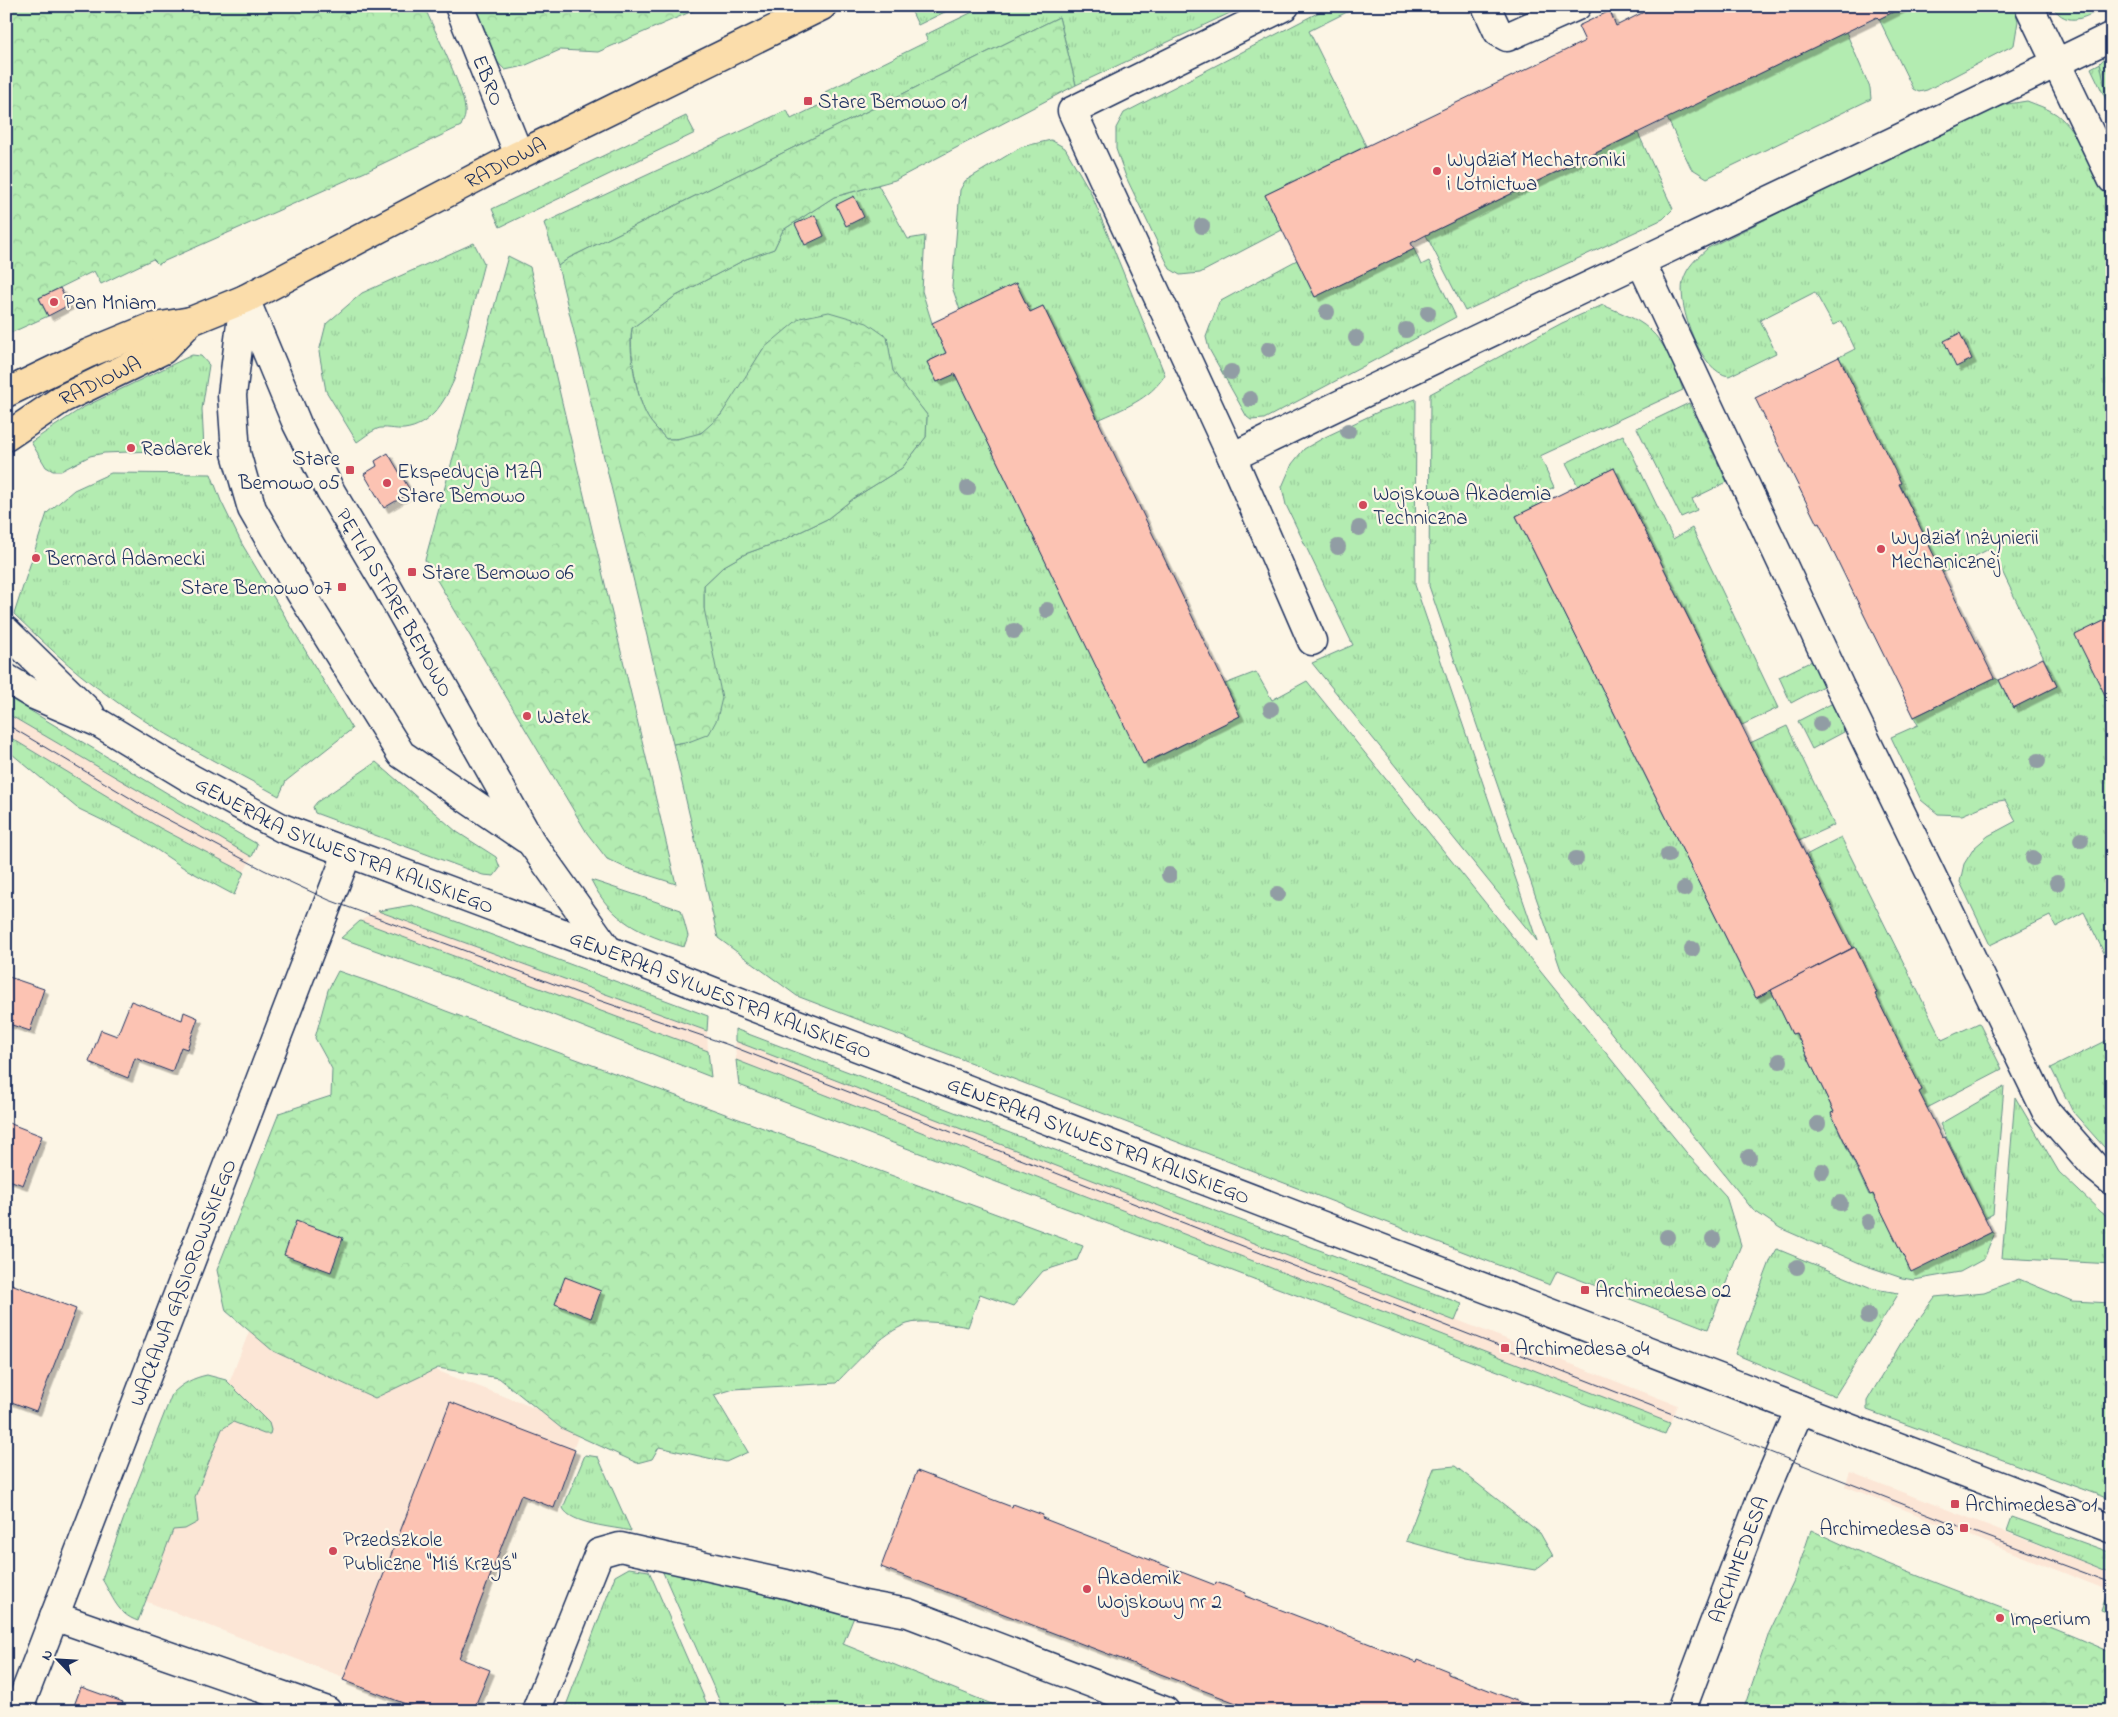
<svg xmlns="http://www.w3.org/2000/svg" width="2118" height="1717" font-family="'Indie Flower',sans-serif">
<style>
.built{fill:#fce6d6}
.grass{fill:url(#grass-tufts);stroke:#678e88}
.forest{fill:url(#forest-crowns);stroke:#678e88}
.garden{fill:#b3ecb1;stroke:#678e88}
.building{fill:#fcc3b3;stroke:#1b2f5e;filter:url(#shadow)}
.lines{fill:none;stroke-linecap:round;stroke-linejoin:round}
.minor-casing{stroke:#1b2f5e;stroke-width:31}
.major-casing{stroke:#1b2f5e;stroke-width:31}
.minor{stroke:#fcf5e5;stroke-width:28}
.major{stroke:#fbddab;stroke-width:28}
.tram{stroke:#1b2f5e;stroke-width:1}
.tree{fill:#919da4}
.poi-dot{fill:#d1495b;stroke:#fcf5e5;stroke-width:2}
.labels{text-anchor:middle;stroke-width:4.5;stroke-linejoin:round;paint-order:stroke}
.street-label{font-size:21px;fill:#1b2f5e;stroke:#fcf5e5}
.poi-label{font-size:21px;fill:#1b2f5e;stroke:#fcf5e5;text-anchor:start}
</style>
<defs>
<pattern id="grass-tufts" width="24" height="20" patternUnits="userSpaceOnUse" patternTransform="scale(1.25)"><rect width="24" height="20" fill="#b3ecb1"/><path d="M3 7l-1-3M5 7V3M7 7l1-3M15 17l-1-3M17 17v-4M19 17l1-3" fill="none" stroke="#99cb9b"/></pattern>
<pattern id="forest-crowns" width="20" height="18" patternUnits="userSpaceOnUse" patternTransform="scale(1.25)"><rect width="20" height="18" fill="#b3ecb1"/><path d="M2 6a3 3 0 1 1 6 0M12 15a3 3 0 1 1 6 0" fill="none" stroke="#99cb9b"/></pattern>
<filter id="shadow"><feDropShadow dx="4.5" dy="4.5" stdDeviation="0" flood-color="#0004"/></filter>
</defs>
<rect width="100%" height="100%" fill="#fcf5e5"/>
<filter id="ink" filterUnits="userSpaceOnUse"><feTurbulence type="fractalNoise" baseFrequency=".02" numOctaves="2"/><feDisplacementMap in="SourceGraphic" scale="10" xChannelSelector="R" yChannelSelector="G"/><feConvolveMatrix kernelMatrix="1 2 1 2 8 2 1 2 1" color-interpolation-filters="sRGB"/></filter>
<g filter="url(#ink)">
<g class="built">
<polygon points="6,713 252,857 244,872 160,828 6,735"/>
<polygon points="378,911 707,1031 708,1051 360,921"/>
<polygon points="735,1041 1677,1405 1670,1423 736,1060"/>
<polygon points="260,1303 582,1426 554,1501 524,1490 459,1660 432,1711 145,1601"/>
<polygon points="1850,1472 2112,1573 2112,1592 1845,1486"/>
</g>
<g class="grass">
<polygon points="917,6 957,6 918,25 911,10"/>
<polygon points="985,6 1245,6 1076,85 1059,17 569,258 558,266 544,223 787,110 791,119 828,101 825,92 928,41 925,35"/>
<polygon points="1331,6 1359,6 1309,31 1366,146 1265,195 1282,230 1200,273 1180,275 1170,269 1126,177 1116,149 1116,128 1124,113"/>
<polygon points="2112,57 2112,112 2091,68"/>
<path d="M2027,101C2037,105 2047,108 2056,114C2079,130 2100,183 2112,208V617L2076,635L2112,709V969L2084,912L2056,927L2050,916L1990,945L1960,882L1964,864L1974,848L1988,836L2016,821L2005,800L1993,802L1962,815L1938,814L1921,800L1891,737L1918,725L1914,717L1994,678L1999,680L2013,708L2057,686L1991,548L1942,573L1839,357L1855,349L1842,321L1833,325L1815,292L1760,320L1776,353L1729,376C1701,373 1677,307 1683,281C1687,266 1697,258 1708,248L1965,120L2008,104Z"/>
<polygon points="686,116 695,133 500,227 492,209"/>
<polygon points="1638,133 1673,209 1663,219 1465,311 1426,235"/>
<path d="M1051,140L1065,148L1090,191L1165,375C1149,400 1124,408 1098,420L1043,306L1030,312L1016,283L960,310L952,287L960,190L965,181L1021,147Z"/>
<path d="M878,185L908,239L925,236L922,291L932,323L946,353L927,362L937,382L955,374L1144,764L1240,716L1225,684L1256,672L1272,700L1307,681L1643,1099L1690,1157L1726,1196L1741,1245L1708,1329L1557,1271L1550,1285L797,996L718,938L673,744L691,741L704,608V585L724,566L745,554L781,541L827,519L854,498L902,468L926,437L927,415L892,371L887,337L763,349C749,372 724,421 700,433C690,438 677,439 666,439C659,431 650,423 646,414C636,395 629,349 632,328L674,297L746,259L774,249L783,230L834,197Z"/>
<path d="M474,243L484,263L454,380C444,403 430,426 404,429C396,430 384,426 377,429C370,432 363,438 357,442L326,391L319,352L326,324L362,293Z"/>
<polygon points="1414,249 1421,265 1429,261 1456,317 1264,419 1251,420 1247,417 1209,349 1206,337 1219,302 1297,260 1315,297"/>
<path d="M1603,305C1618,312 1637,318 1649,329C1667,345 1675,368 1683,390L1540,456L1554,487L1544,492L1549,500L1516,516L1756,998L1771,990L1792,1034L1796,1033L1834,1112L1831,1114L1869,1195L1873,1194L1911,1271L1992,1232L1994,1235L1984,1259L1960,1272L1914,1280L1902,1278L1864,1265L1780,1228L1753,1210L1561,970L1429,586L1430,394L1562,323Z"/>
<polygon points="192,355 201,356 209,365 202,409 204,449 104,453 90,456 61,471 53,471 46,467 31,442 82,408"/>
<polygon points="1416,399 1415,585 1537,941 1312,663 1353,645 1286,505 1282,487 1292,464 1304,449 1325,437 1380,411"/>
<polygon points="1689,403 1727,482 1692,499 1697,510 1681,517 1637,428"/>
<polygon points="1623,435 1673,539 1692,528 1778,708 1742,725 1614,468 1578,486 1566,463"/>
<path d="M111,473L211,474L221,501L242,544L352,729L286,781L279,796C219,763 157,733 103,692C71,669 43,642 14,614L47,513L74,490Z"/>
<polygon points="1812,661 1825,685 1791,703 1779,677"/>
<polygon points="6,696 167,793 257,844 252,857 6,713"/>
<polygon points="1833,703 1844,732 1812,749 1798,721"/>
<polygon points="1787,726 1834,825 1799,841 1750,743"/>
<polygon points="6,735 160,828 244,872 234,895 184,868 139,838 77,808 6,749"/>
<polygon points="376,762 457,832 496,857 500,868 494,876 483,875 315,813 313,807 317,802"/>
<polygon points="1841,837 1942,1040 1979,1023 2002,1069 1927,1108 1919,1092 1922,1090 1875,994 1877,993 1855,947 1852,948 1806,855"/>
<path d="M591,880L681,910L688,936L684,947C641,934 612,922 591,880Z"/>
<polygon points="412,905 708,1016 707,1031 378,911"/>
<polygon points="360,921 708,1051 711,1077 525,1004 341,938"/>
<polygon points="735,1029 1462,1304 1455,1321 735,1041"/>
<polygon points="2112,1038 2112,1156 2073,1112 2051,1068"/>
<polygon points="736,1060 1670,1423 1665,1434 739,1085"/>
<polygon points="2004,1087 1993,1214 1985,1218 1940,1124"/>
<polygon points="2015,1097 2059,1172 2101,1212 2112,1219 2112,1264 2002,1258"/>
<polygon points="1777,1249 1874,1289 1899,1293 1835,1396 1735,1354 1771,1259"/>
<polygon points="2019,1279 2072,1301 2112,1303 2112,1500 1867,1410 1867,1401 1901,1343 1935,1297 1984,1292"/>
<path d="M207,1375L226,1380L269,1423L271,1430L270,1434H264L233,1422L222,1429L195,1497L198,1522L185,1529L173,1530L138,1621C117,1614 113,1597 102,1579L130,1501L172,1394C183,1383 193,1378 207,1375Z"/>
<path d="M585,1455L598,1457L631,1531C614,1527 570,1524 563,1508Z"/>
<polygon points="1455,1466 1540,1533 1553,1556 1535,1570 1467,1558 1406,1541 1434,1468"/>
<polygon points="2012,1517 2112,1553 2112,1573 2007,1531"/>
<polygon points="629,1568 649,1571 710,1711 564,1711 615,1576"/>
<polygon points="661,1568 854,1617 843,1644 1009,1711 724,1711"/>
<polygon points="2108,1590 2112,1592 2112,1614 2101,1610"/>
</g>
<g class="forest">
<path d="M6,6H424C433,28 468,95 465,115C465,118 462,123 461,126L365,172L158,264L153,259L101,284L94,271L39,298L48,316L6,335Z"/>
<polygon points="467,6 704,6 598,52 560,50 524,66 505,70 487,51"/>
<path d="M1059,17L1076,85L895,180L834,197L783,230L774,249L746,259L674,297L632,328C628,349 636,395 646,414C650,423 659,431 666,439H677L701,433L721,415L763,349L800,318L829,312L867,323L887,337L893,371L927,415L926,437L902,468L854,498L827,519L781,541L745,554L724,566L704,585V608L722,698L717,719L709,734L691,741L673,744L558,266L569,258Z"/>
<polygon points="2112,50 2112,103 2106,92 2100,63"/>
<polygon points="508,256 530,267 676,884 626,868 607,859 587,833 425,560"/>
<path d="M338,971L393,990L446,1011L1083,1246L1077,1260L1043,1271L1013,1306L980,1294L968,1327C953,1324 921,1319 907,1324C883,1332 854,1365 836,1383L734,1389L714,1395L748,1452L726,1462L659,1447L652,1459L637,1463L561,1428L499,1378L438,1368L375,1398L273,1351L226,1311L217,1270L279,1113L331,1096L332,1069L315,1038L328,990Z"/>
<path d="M1811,1530C1909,1577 2013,1609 2112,1653V1711H1743L1769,1633L1795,1578Z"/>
</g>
<g class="garden">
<polygon points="1905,6 2014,6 2018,21 2014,45 1927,90 1919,92 1913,89 1879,19"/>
<path d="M2052,6H2107C2087,16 2068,30 2052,6Z"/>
<polygon points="1846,32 1870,88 1871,99 1707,178 1691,168 1667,118"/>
</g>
<g class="building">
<polygon points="1516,6 1530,6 1519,11"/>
<polygon points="1656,6 1905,6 1879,19 1877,17 1426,235 1411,243 1414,249 1315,297 1265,195 1585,41 1578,26 1610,11 1616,26"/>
<polygon points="854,196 864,217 846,226 836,205"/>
<polygon points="815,215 824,236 805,245 795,224"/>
<polygon points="1016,283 1030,312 1043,306 1240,716 1143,764 955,374 937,382 927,362 946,353 932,323"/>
<polygon points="60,288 69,305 48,316 39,298"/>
<polygon points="1960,333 1972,359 1956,367 1944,341"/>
<polygon points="1839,357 1901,483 1899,484 1994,678 1914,717 1819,523 1817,524 1755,398"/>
<polygon points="388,453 411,492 384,508 364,474 377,466 375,461"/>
<polygon points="1614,468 1852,948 1756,998 1516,516"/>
<polygon points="2112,617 2112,709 2075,635"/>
<polygon points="2043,658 2057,686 2013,708 1999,680"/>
<polygon points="1855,947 1877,993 1875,994 1922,1090 1919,1092 1942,1138 1945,1137 1992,1232 1911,1272 1873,1194 1870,1195 1831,1113 1834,1112 1796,1033 1792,1034 1771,990"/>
<polygon points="6,976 44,989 30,1031 6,1023"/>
<polygon points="131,1001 182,1020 184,1012 198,1018 187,1049 181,1047 172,1072 135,1058 128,1078 89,1062 101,1030 117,1036"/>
<polygon points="6,1122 42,1136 23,1185 6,1179"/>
<polygon points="296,1221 343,1238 331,1272 284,1255"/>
<polygon points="565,1277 601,1291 591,1318 555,1304"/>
<polygon points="6,1282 76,1309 36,1411 6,1400"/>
<polygon points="450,1402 575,1450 554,1508 521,1495 459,1658 490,1670 473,1711 424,1711 343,1680"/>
<polygon points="917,1471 1012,1507 1013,1504 1043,1515 1042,1518 1215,1585 1216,1582 1246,1593 1245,1596 1417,1662 1418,1659 1448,1671 1448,1674 1542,1711 1257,1711 881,1567"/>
<polygon points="81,1687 123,1702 120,1711 72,1711"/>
</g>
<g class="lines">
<g class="minor-casing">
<g id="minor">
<path id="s1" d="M459,6L519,155"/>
<polyline points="1285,6 1072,111 1232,457 1312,641"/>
<polyline points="1486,6 1498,32 1507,37 1577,6"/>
<polyline points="2029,6 2112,179"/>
<polyline points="1641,262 1840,687 2046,1111 2096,1168 2112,1181"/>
<path id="s2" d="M245,299L297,424L331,492L385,583L531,842L608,950"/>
<polyline points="244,300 232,395 236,453 252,509 300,592 401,754 526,839"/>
<path d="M1232,457C1524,314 1820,179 2112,36"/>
<polyline points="6,631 90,713"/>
<path id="s3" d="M6,678L34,695L99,723L190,778L282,828L608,950L727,997L2112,1529"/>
<polyline points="54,1616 327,1711"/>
<path id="s4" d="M18,1711L347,854"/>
<polyline points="536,1711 599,1553 620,1547 786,1584 859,1604 908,1613 1165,1711"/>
<path id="s5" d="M1681,1711L1759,1504L1800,1409"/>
</g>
</g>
<g class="major-casing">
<g id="major">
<path id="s6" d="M6,393L89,353L150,328L191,321L245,299L519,155L822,6"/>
<path id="s7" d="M6,437L62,399L163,350L191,321"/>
</g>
</g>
<use href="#minor" class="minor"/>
<use href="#major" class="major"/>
<polyline class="tram" points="6,724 157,814 264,870 329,900 578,993 726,1044 1964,1528 2112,1583"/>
</g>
<g class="tree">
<circle cx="1202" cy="226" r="8"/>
<circle cx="1327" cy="312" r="8"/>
<circle cx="1428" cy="313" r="8"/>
<circle cx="1406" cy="330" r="8"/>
<circle cx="1356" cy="338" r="8"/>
<circle cx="1269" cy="349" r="8"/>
<circle cx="1231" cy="372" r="8"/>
<circle cx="1250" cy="399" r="8"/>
<circle cx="1348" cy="431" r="8"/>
<circle cx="968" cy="488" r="8"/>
<circle cx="1359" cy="528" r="8"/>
<circle cx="1338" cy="547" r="8"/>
<circle cx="1047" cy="610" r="8"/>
<circle cx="1014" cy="631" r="8"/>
<circle cx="1271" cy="709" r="8"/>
<circle cx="1820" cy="724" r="8"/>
<circle cx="2038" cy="761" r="8"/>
<circle cx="2081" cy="840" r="8"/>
<circle cx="1668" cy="855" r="8"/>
<circle cx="2033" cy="858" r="8"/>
<circle cx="1576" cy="859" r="8"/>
<circle cx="1169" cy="875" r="8"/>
<circle cx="2057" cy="883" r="8"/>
<circle cx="1684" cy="889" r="8"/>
<circle cx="1278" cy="894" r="8"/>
<circle cx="1692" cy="949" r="8"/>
<circle cx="1780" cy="1061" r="8"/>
<circle cx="1818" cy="1124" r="8"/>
<circle cx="1749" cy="1157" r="8"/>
<circle cx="1822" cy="1171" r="8"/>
<circle cx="1840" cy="1203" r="8"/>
<circle cx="1868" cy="1222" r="8"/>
<circle cx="1667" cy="1237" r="8"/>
<circle cx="1713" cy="1239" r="8"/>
<circle cx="1797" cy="1267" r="8"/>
<circle cx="1868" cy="1316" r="8"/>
</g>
</g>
<g class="poi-dot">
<rect x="803" y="96" width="10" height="10" rx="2.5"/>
<circle cx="1437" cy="171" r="5"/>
<circle cx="54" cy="302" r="5"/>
<circle cx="131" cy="448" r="5"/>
<rect x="345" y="465" width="10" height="10" rx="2.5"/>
<circle cx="387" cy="483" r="5"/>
<circle cx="1363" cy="505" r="5"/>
<circle cx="1881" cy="549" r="5"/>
<circle cx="36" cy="558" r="5"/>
<rect x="407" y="567" width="10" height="10" rx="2.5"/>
<rect x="337" y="582" width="10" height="10" rx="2.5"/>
<circle cx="527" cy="716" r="5"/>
<rect x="1580" y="1285" width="10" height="10" rx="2.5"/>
<rect x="1500" y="1343" width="10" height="10" rx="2.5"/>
<rect x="1950" y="1499" width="10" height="10" rx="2.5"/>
<rect x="1959" y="1523" width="10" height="10" rx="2.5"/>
<circle cx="333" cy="1551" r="5"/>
<circle cx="1087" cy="1589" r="5"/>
<circle cx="2000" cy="1618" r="5"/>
</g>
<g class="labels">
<g class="street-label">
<text dy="7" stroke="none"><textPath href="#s1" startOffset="80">EBRO</textPath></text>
<text dy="7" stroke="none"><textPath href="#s6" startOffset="552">RADIOWA</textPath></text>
<text dy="7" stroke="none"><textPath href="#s7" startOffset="110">RADIOWA</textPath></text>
<text dy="7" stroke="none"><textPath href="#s2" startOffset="339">PĘTLA STARE BEMOWO</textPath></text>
<text dy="7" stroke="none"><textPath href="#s3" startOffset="379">GENERAŁA SYLWESTRA KALISKIEGO</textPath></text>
<text dy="7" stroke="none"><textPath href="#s3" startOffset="784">GENERAŁA SYLWESTRA KALISKIEGO</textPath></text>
<text dy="7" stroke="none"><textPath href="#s3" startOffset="1189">GENERAŁA SYLWESTRA KALISKIEGO</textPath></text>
<text dy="7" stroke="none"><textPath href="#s4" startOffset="459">WACŁAWA GĄSIOROWSKIEGO</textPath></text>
<text dy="7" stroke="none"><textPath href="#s5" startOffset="162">ARCHIMEDESA</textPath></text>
</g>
<g class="poi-label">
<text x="818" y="108">Stare Bemowo 01</text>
<text x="1447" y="166">Wydział Mechatroniki<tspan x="1447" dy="24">i Lotnictwa</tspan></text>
<text x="64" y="309">Pan Mniam</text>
<text x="141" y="455">Radarek</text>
<text x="340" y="465" text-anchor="end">Stare<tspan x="340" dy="24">Bemowo 05</tspan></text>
<text x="397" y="478">Ekspedycja MZA<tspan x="397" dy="24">Stare Bemowo</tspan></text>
<text x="1373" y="500">Wojskowa Akademia<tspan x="1373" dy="24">Techniczna</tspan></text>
<text x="1891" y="544">Wydział Inżynierii<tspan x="1891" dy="24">Mechanicznej</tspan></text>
<text x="46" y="565">Bernard Adamecki</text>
<text x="422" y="579">Stare Bemowo 06</text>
<text x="332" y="594" text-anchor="end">Stare Bemowo 07</text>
<text x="537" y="723">Watek</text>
<text x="1595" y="1297">Archimedesa 02</text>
<text x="1515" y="1355">Archimedesa 04</text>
<text x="1965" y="1511">Archimedesa 01</text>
<text x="1954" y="1535" text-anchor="end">Archimedesa 03</text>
<text x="343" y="1546">Przedszkole<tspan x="343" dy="24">Publiczne "Miś Krzyś"</tspan></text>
<text x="1097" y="1584">Akademik<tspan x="1097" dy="24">Wojskowy nr 2</tspan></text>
<text x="2010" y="1625">Imperium</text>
</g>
</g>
<rect width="2118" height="1717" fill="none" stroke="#fcf5e5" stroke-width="25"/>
<rect x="12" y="12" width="2093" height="1692" fill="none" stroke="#1b2f5e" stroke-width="2" filter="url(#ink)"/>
<g transform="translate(58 1660) rotate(295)" stroke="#fcf5e5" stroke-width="4" paint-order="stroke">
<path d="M0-4L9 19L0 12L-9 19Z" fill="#1b2f5e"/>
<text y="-8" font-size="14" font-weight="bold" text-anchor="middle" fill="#1b2f5e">N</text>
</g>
</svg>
